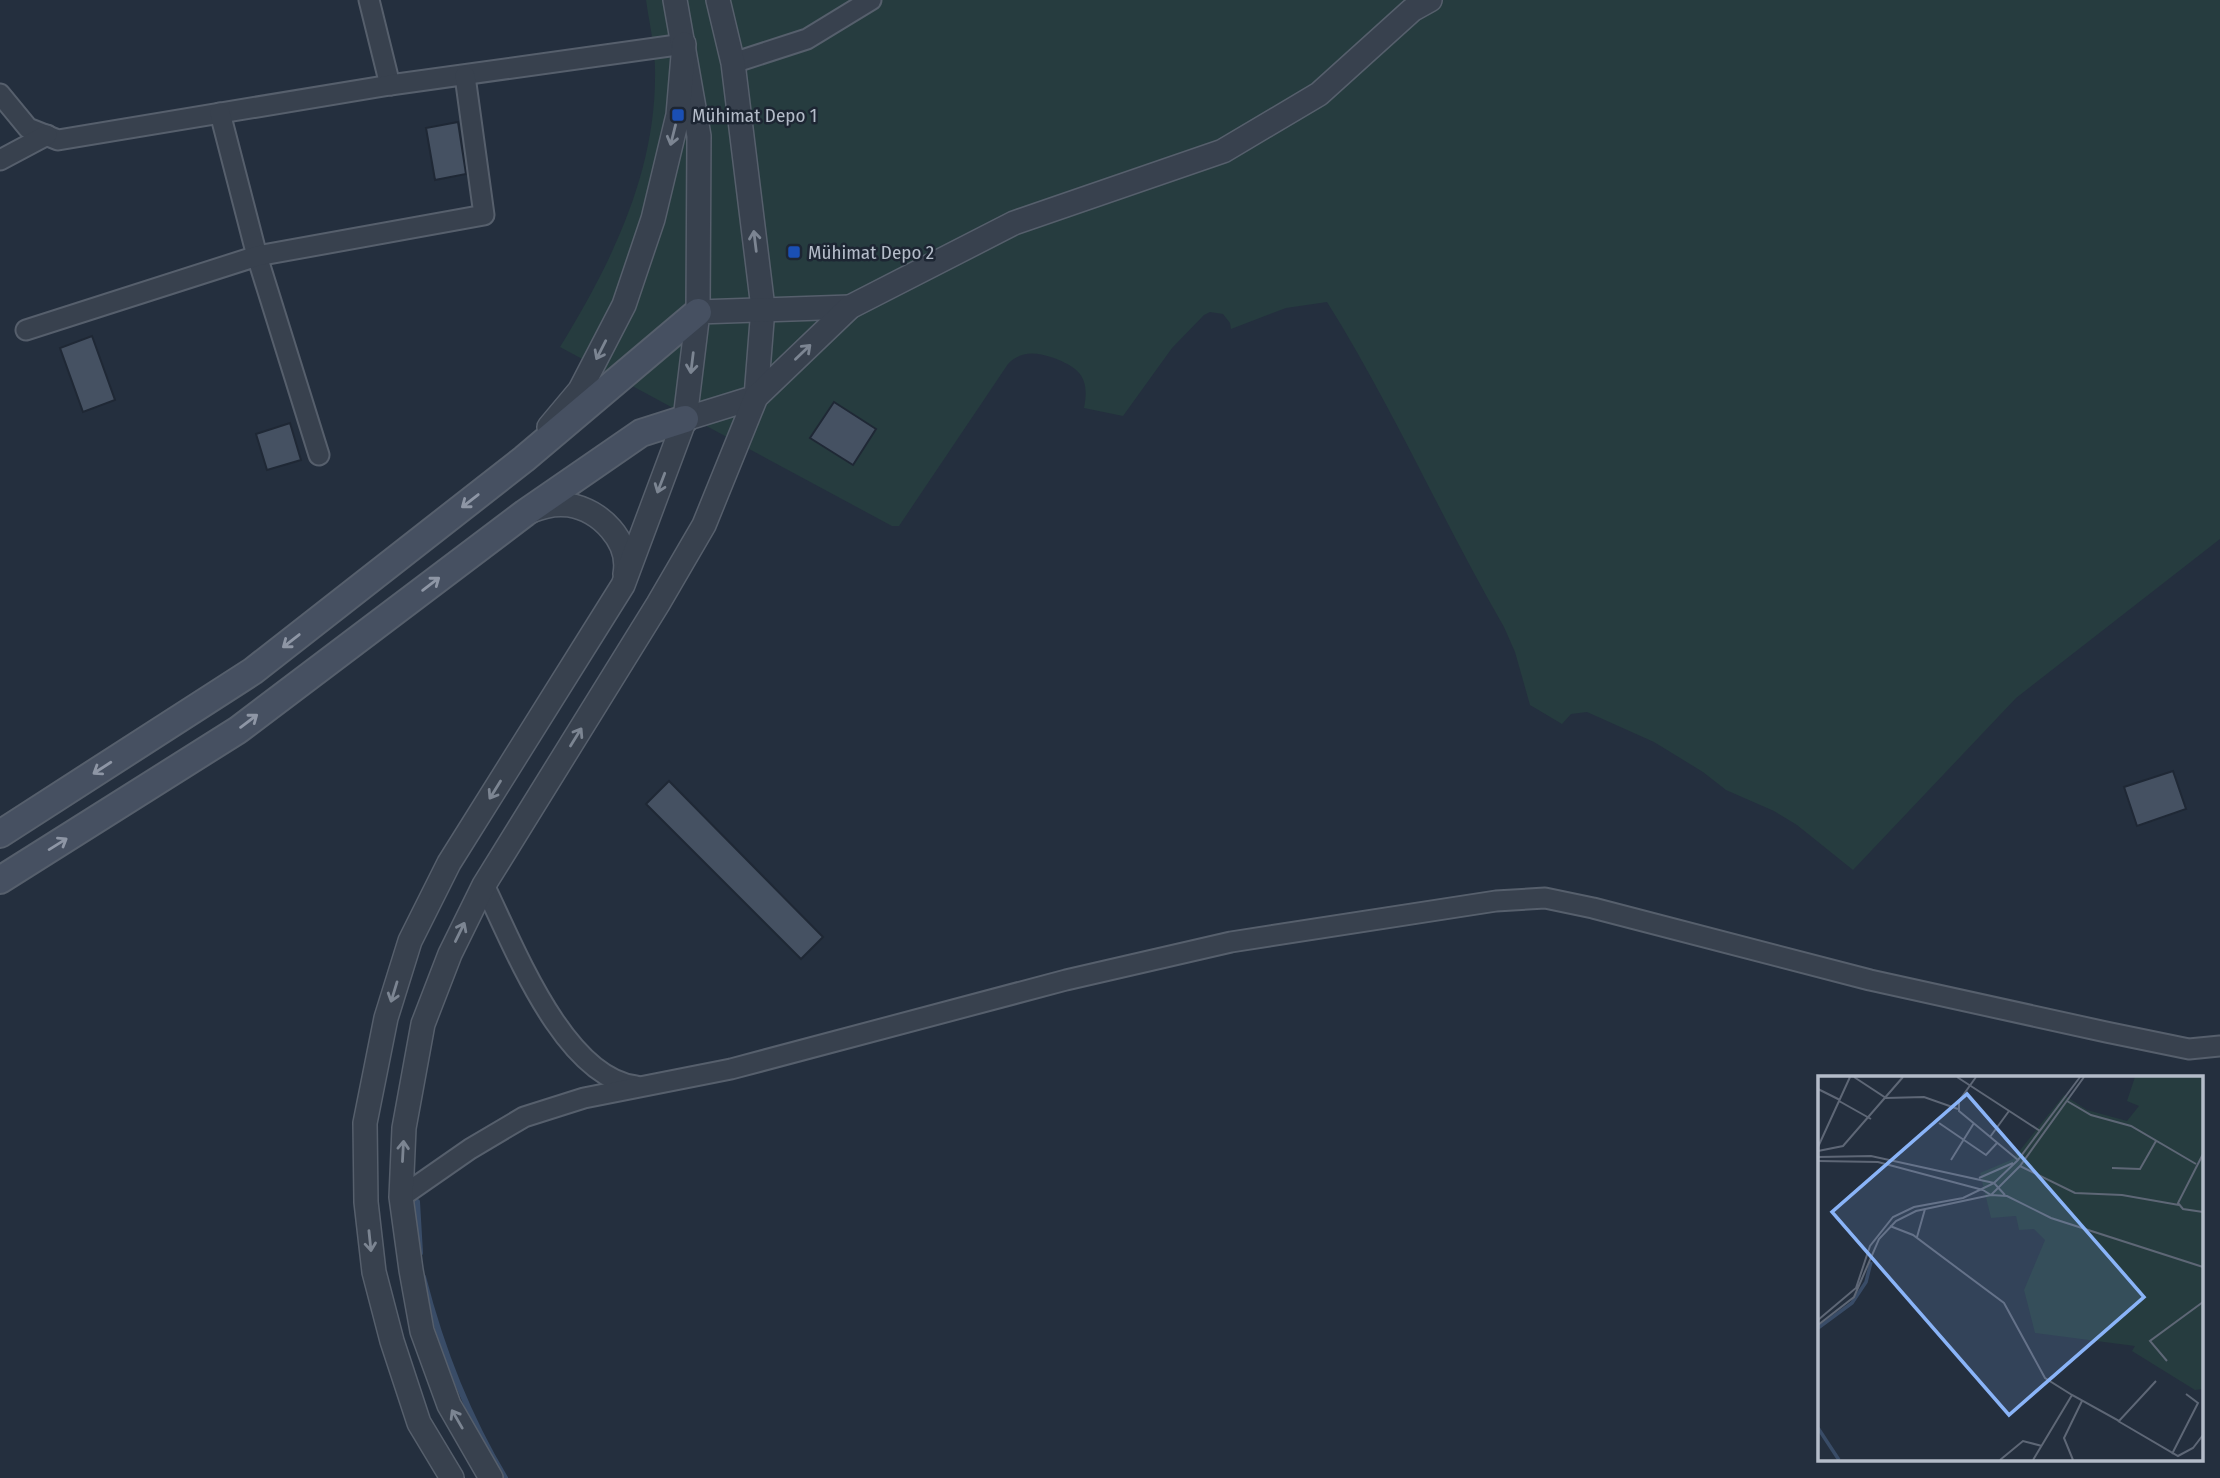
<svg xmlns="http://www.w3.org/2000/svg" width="2220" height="1478" font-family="'Fira Sans Condensed',sans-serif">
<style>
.green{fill:#263c3f}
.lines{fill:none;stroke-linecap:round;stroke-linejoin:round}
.stream{stroke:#394c67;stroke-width:6}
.building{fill:#455162;stroke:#1f2835;stroke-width:2}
.minor-casing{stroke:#565f6c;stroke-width:23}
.tertiary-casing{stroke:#565f6c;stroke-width:26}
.secondary-casing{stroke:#565f6c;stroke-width:30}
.minor{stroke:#38414e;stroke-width:19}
.tertiary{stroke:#38414e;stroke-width:23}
.secondary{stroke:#465061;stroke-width:26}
.oneway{stroke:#7c8592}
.oneway2{stroke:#8e96a5}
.transit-dot{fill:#1a4fb4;stroke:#1d2633;stroke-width:2.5}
.labels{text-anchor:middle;stroke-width:5;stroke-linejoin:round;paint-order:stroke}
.poi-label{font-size:19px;fill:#b4bcc9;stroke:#1d2633;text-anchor:start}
.inset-river{fill:none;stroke:#394c67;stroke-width:3.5}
.inset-road{fill:none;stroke:#5e6776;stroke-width:2}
.view{fill:#8ab4f8;fill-opacity:0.15;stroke:#8ab4f8;stroke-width:3.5}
.inset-edge{fill:none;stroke:#b4bcc9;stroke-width:3.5}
</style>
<rect width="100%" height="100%" fill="#242f3e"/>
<path class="green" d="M646,0H2220V539L2016,698L1853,870L1797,825L1774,811L1726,790L1703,772L1654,742L1587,712L1571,714L1562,724L1530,705L1515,652L1504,627C1442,520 1393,407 1327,302L1286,308L1231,329L1230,323L1223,314L1210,312L1204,315L1172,348L1123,416L1084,408C1090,378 1080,368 1054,358C1036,352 1022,350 1008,364L899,526H892L560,347C612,262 657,171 655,69C655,46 649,22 646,0Z"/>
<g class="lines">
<g class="stream">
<polyline points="417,1202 420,1253"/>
<path d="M423,1277C441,1348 467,1415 505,1478"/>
</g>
</g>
<g class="building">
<polygon points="458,122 466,174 435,180 426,128"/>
<polygon points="92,336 115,400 83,412 60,348"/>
<polygon points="834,402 876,429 853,465 810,438"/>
<polygon points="290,423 301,460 267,470 256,434"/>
<polygon points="2173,771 2186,809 2137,826 2124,787"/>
<polygon points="669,781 823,937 801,959 646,804"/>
</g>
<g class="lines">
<g class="minor-casing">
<g id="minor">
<polyline points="369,0 390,85"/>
<polyline points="733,63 807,39 871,0"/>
<polyline points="0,94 28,128 58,140 390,85 684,44"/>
<polyline points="220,113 257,256 319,455"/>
<polyline points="0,160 47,135"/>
<polyline points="26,330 257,256 484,215 465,76"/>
<path d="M484,885C513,944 563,1077 636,1086"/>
<polyline points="401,1197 470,1149 524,1117 584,1098 731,1069 1066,980 1231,942 1496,901 1545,898 1593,908 1870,980 2106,1032 2189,1049 2220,1046"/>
</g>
</g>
<g class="tertiary-casing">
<g id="tertiary">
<polyline points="675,0 699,136 698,312"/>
<polyline points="685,419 756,397 763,308 733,63 718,0"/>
<polyline points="549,427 580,390 624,305 653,219 678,115 684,44"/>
<path d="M531,511C543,506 556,503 569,505C600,510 631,541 625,574"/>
<polyline points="452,1478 419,1423 392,1341 374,1272 366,1202 365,1123 386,1018 410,941 449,863 623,585 685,419 698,312 850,307"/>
<polyline points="491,1478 449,1405 422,1331 411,1270 401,1197 404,1128 423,1024 450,954 484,885 658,604 704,525 756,397 850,307 1014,223 1223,151 1319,94 1412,10 1430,0"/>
</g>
</g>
<g class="secondary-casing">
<g id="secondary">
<polyline points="0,834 253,671 524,459 698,312"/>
<polyline points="0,880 238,730 525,513 641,433 685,419"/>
</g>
</g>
<use href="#minor" class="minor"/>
<use href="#tertiary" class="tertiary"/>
<use href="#secondary" class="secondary"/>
</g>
<defs><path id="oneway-shaft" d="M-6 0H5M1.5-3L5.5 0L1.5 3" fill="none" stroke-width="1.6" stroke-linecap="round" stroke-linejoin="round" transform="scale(1.75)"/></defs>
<g class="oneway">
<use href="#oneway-shaft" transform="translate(673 135) rotate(104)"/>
<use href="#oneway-shaft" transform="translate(755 241) rotate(-97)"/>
<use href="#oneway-shaft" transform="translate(601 350) rotate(117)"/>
<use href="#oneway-shaft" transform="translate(803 352) rotate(-44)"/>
<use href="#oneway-shaft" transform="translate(692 363) rotate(97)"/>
<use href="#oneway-shaft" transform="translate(661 483) rotate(111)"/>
<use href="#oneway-shaft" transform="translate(576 737) rotate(-58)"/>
<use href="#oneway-shaft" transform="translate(495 790) rotate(122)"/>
<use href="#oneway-shaft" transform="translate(460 932) rotate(-64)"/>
<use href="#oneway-shaft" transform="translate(394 992) rotate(107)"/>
<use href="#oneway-shaft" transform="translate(403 1151) rotate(-87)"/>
<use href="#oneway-shaft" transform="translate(370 1241) rotate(84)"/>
<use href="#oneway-shaft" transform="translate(457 1419) rotate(-120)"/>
</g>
<g class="oneway2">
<use href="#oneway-shaft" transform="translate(470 501) rotate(142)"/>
<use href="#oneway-shaft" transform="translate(431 584) rotate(-37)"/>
<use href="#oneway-shaft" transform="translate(291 641) rotate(142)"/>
<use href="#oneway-shaft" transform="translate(249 721) rotate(-37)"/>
<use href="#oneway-shaft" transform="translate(102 768) rotate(147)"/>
<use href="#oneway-shaft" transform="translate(58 844) rotate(-32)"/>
</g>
<g class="transit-dot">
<rect x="671" y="108" width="14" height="14" rx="3.5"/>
<rect x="787" y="245" width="14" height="14" rx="3.5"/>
</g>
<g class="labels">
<g class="poi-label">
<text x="692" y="122">Mühimat Depo 1</text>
<text x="808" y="259">Mühimat Depo 2</text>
</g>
</g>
<g transform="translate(1818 1076)">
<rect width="385" height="385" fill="#242f3e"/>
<path d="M317,1H385V313L377,314L314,275L317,270L217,257L206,214L227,164L216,153L201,154L198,140L173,142L162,97L195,83L246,19L269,34L309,45L321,30L309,25Z" fill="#263c3f"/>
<path class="inset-river" d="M0,252L34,227L48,206L53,186M0,352L21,384"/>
<path class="inset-road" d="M36,1L68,22L106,21L140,33M139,1L222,55M158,1L141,25V35L200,84M0,13L22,24M21,25L53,43M249,25L273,39L313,50L378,88M121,47L168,79L179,67M172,61L191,35M0,71L32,1M0,75L25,70L85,1M385,78L360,127L365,133L385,136M0,81L53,80L176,107M133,84L156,47M0,85L60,86L165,114M202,90L257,117L304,119L361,129M294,92L322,93L338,65M161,102L195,87M176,107L200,84L262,1M165,114L173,119L202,90L266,1M72,150L95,159L186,227L227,302L254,319L301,345L338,305M99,161L107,133M0,244L38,212L52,170L75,141L96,131L145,122L176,107L187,119M0,249L36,221L61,163L78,145L98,135L173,119L189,120L233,142L385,191M349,285L332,265L385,226M300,345L360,380L375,372L385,359M354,378L380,327L368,318M182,384L205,365L224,370M215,384L254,319M255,384L246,362L264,325"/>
<path class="view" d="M149,18L326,221L191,339L14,136Z"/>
<rect width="385" height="385" class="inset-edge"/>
</g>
</svg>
